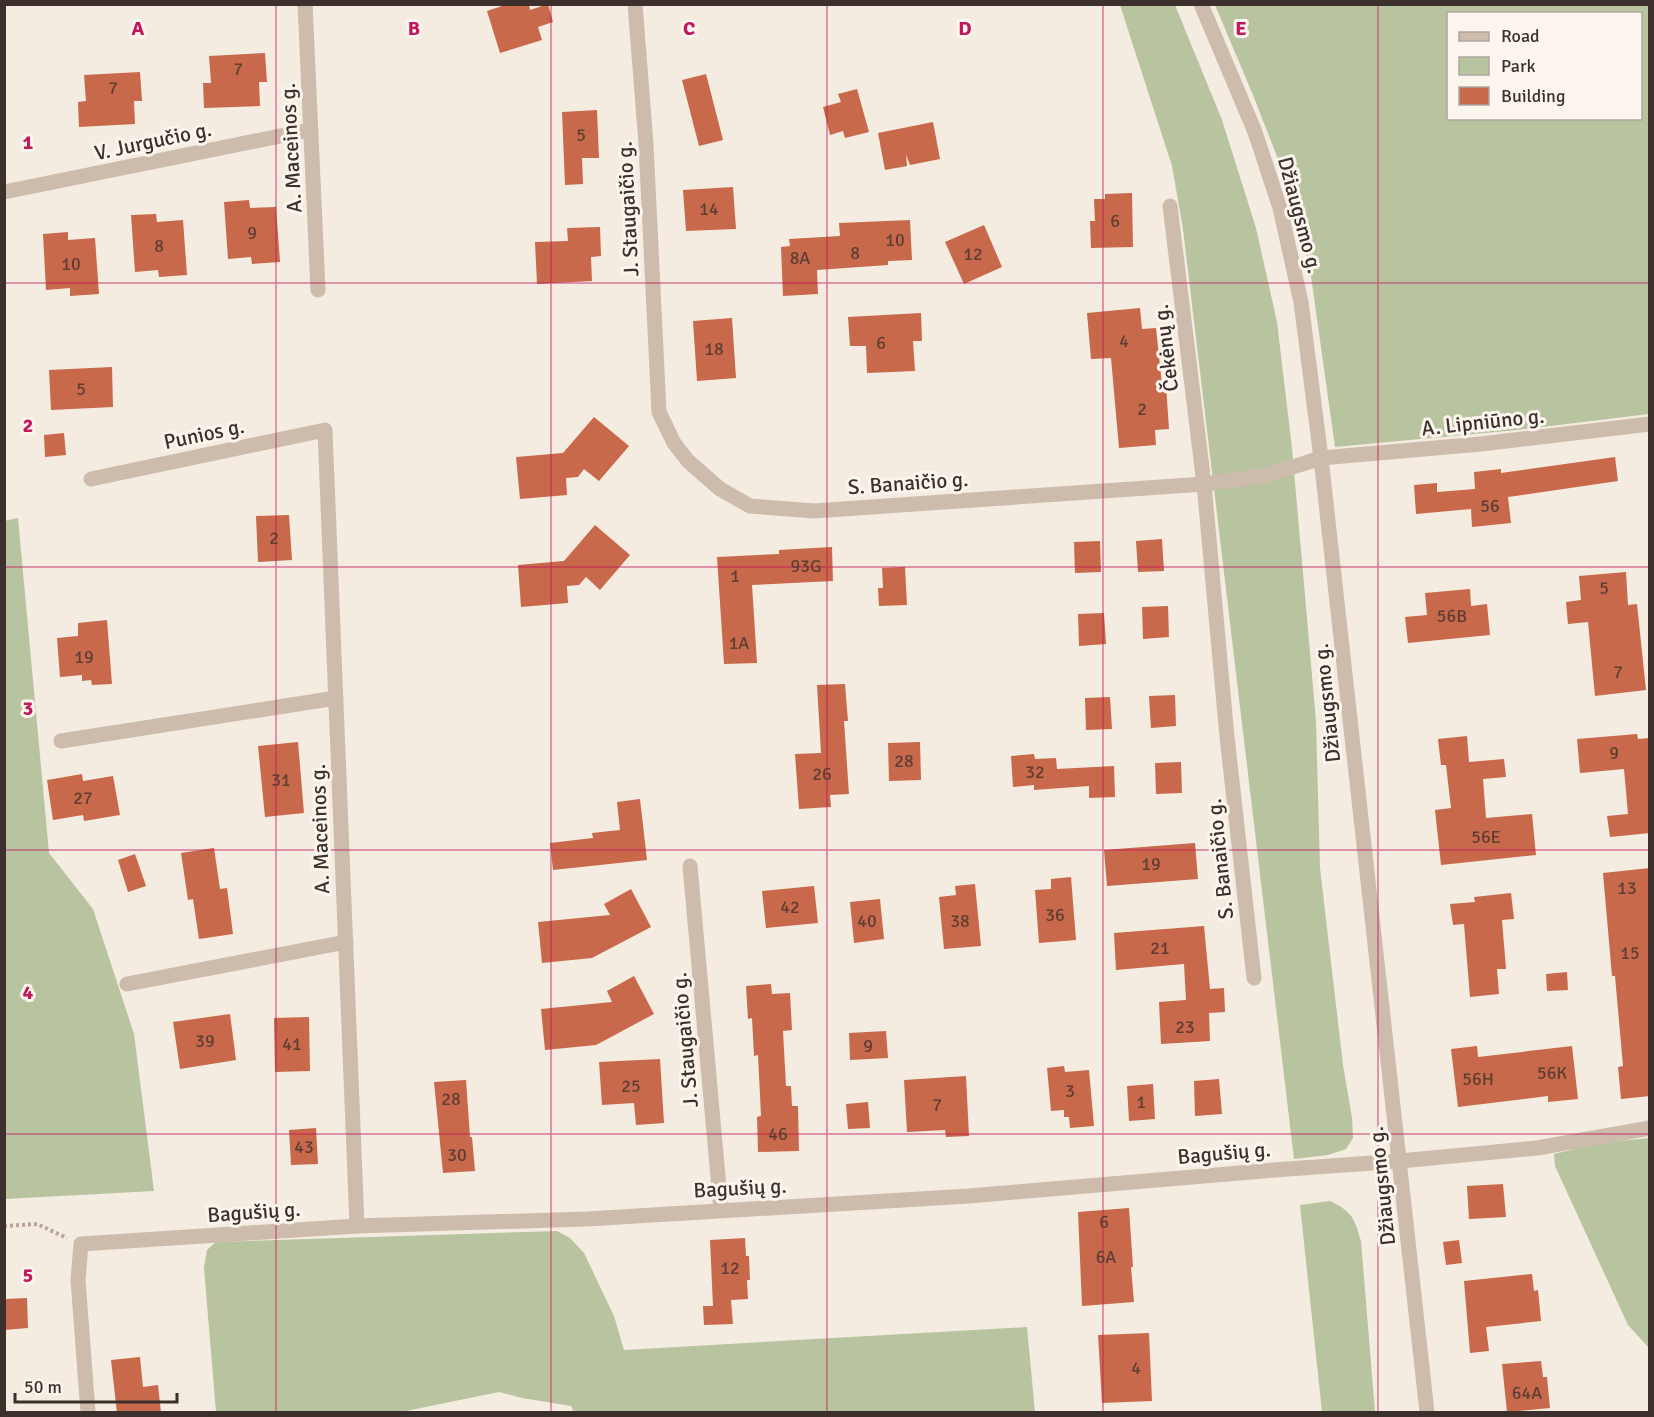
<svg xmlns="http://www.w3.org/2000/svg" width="1654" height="1417" font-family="Signika,sans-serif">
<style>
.green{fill:#b8c4a0;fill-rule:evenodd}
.building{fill:#c8694b}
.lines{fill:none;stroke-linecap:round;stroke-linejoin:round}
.path{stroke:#b9a596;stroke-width:4;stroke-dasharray:3 3;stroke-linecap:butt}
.minor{stroke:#cdbbac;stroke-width:15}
.grid{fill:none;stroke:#c2185b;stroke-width:1.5;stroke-opacity:0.55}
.labels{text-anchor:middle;stroke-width:6;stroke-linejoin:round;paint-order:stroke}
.number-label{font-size:18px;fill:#5e3e33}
.street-label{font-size:21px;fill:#3b302b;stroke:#fbf5ee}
.grid-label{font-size:20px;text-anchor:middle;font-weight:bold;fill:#c2185b;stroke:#fbf5ee;stroke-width:6;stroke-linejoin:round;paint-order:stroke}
</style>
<rect width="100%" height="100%" fill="#f4ebe1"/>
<g class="green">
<polygon points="1120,5 1175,5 1222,120 1256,228 1277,322 1292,448 1316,721 1320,868 1343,1065 1352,1118 1353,1138 1346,1149 1328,1155 1294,1159 1183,229 1172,166"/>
<path d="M1215,5H1649V414L1517,430L1335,447L1310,269L1287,182L1253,95ZM1448,14H1640V118H1448Z"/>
<polygon points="18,518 49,853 93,909 134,1034 154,1191 5,1199 4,521"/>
<polygon points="1649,1138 1649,1348 1628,1325 1555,1166 1554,1154 1600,1143"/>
<path d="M1330,1201C1353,1212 1354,1218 1361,1241L1375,1412H1322L1300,1205Z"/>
<polygon points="557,1231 570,1238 584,1253 614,1316 624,1350 1027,1327 1035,1412 574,1412 571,1406 522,1398 499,1392 401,1412 216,1412 204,1268 207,1250 216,1242"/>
</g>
<g class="building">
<polygon points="508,4 529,4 530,10 548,4 553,22 538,27 542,40 500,53 487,11"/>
<polygon points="265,53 267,82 259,82 260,106 204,108 203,83 211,83 209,56"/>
<polygon points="140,72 142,101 134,101 135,124 79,127 78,102 86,101 84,75"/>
<polygon points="706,74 723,140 699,146 682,80"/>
<polygon points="857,89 869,132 845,138 843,131 830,135 823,107 841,102 838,94"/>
<polygon points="597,110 599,158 582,158 583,184 565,185 562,112"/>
<polygon points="933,122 940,159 910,165 906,155 907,166 885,170 878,133"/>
<polygon points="733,187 736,229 686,231 683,190"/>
<polygon points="1132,193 1133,247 1091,248 1090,221 1095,221 1094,199 1105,199 1105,194"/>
<polygon points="249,200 250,208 276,207 280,262 252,264 251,257 228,259 224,202"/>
<polygon points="156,214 157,222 183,220 187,275 159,277 158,270 135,272 131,215"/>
<polygon points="910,220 912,260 888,261 888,265 817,270 818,294 783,296 781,247 790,246 789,239 840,236 839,223"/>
<polygon points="984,225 1002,267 964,284 945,242"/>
<polygon points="600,227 601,256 591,257 592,281 537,284 535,242 568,241 567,228"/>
<polygon points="68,232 68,240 95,238 99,294 70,296 70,288 46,290 43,234"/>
<polygon points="1140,308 1142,329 1156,328 1162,385 1166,385 1169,429 1155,430 1156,445 1119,448 1111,358 1091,359 1087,313"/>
<polygon points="921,313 922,341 913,341 915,371 867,373 866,346 850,346 848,317"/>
<polygon points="732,318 736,378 697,381 693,321"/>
<polygon points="112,367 113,407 51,410 49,370"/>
<polygon points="594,417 629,446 599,481 584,469 578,477 566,478 567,495 520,499 516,457 563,453"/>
<polygon points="64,433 66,455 45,457 44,435"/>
<polygon points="1615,457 1618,481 1508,497 1511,523 1472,527 1471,509 1416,514 1414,485 1437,483 1437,492 1475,489 1474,472 1501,469 1501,473"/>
<polygon points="289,515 292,560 258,562 256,516"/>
<polygon points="595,525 630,555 600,590 586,577 579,585 567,586 568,603 521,607 518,565 564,561"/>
<polygon points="1162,539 1164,571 1138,572 1136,541"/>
<polygon points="1100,541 1101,572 1075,573 1074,542"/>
<polygon points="832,547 833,581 752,585 757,663 724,664 717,557 779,554 779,550"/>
<polygon points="905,567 907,605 879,606 878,588 883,588 882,568"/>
<polygon points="1626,572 1628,605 1637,604 1646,690 1595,696 1588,622 1568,624 1566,602 1581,600 1579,576"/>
<polygon points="1470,589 1471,606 1487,604 1490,635 1408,643 1405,617 1427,615 1425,593"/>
<polygon points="1168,606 1169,637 1143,639 1142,607"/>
<polygon points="1104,613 1106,644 1079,646 1078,614"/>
<polygon points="107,620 112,684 92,685 91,680 82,681 82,675 60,677 57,638 78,636 78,623"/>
<polygon points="845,684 848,721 844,721 849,794 830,795 831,807 799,809 795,754 821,753 817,685"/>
<polygon points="1175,695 1176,726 1151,728 1149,696"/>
<polygon points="1110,697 1112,729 1086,730 1085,698"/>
<polygon points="1637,734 1638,739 1650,738 1650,833 1610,837 1607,816 1628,814 1624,769 1580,773 1577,739"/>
<polygon points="1467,736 1469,762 1504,759 1506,777 1483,779 1486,818 1532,814 1536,855 1441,865 1435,810 1451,808 1446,765 1441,765 1438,739"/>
<polygon points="298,742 304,813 265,817 258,746"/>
<polygon points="920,742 921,780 889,781 888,743"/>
<polygon points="1034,754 1035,759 1056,758 1057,769 1114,766 1115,797 1089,798 1089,786 1034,790 1034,785 1013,787 1011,756"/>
<polygon points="1181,762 1182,793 1156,794 1155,763"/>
<polygon points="82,774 83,781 113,776 120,815 84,821 83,815 53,820 47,780"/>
<polygon points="640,799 647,860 553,870 550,843 593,838 592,833 620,830 617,802"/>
<polygon points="1195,843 1198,879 1107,886 1104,850"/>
<polygon points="214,848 220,889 227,888 233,934 199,939 193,899 188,900 181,853"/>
<polygon points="135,854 146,886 128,892 118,860"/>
<polygon points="1650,868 1650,1096 1621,1099 1618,1067 1623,1066 1615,976 1612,976 1603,873"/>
<polygon points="1071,877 1076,940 1039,943 1035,890 1051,889 1051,879"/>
<polygon points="975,884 981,946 944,949 939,897 956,895 955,886"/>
<polygon points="814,886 818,923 766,928 762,891"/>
<polygon points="631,889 651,927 592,958 542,963 538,922 610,915 604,904"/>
<polygon points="1511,893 1514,919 1502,920 1506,969 1497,969 1499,994 1470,997 1464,924 1453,925 1450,904 1475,902 1474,897"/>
<polygon points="880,899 884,939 854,943 850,902"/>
<polygon points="1204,926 1210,989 1224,988 1225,1012 1209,1013 1210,1041 1161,1044 1159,1002 1186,1000 1184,964 1116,970 1114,933"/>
<polygon points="1567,972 1568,990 1547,991 1546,974"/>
<polygon points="634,976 654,1014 596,1045 545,1050 541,1009 612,1002 607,991"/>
<polygon points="771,984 772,994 790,993 792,1030 783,1031 786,1086 791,1086 792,1106 798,1106 799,1151 758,1152 757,1117 761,1116 758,1055 754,1056 752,1018 748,1019 746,986"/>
<polygon points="230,1014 236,1060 180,1069 173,1022"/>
<polygon points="309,1017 310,1071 275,1072 274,1018"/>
<polygon points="886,1031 888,1058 850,1060 849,1033"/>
<polygon points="1477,1046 1478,1057 1572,1046 1578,1099 1548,1102 1548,1096 1458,1107 1451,1049"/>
<polygon points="660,1059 664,1123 636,1125 634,1103 602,1105 599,1062"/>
<polygon points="1064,1066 1065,1072 1089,1070 1094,1126 1070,1128 1069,1117 1064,1117 1064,1110 1051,1111 1047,1068"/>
<polygon points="966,1076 969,1136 946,1137 945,1130 907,1132 904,1080"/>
<polygon points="1219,1079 1222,1114 1195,1116 1194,1081"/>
<polygon points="466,1080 470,1137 472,1137 475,1171 443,1173 434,1082"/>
<polygon points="1153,1084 1155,1119 1129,1121 1127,1086"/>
<polygon points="868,1102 870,1128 848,1129 846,1104"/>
<polygon points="316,1128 318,1164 291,1165 289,1130"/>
<polygon points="1503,1184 1506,1217 1469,1219 1467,1186"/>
<polygon points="1129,1208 1133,1267 1131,1267 1134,1302 1082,1306 1078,1212"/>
<polygon points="745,1238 746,1256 749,1256 750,1280 747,1280 748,1299 731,1300 733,1324 704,1325 703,1306 713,1306 710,1240"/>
<polygon points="1459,1240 1462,1263 1446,1265 1443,1242"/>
<polygon points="1532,1274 1534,1291 1538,1290 1541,1321 1486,1327 1489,1351 1470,1353 1464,1281"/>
<polygon points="27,1298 28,1328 4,1330 4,1299"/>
<polygon points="1149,1333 1152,1401 1102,1403 1098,1335"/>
<polygon points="140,1357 143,1387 158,1385 161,1413 117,1413 111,1360"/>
<polygon points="1541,1361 1543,1377 1547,1377 1550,1408 1507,1412 1502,1364"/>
</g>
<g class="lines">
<polyline class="path" points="4,1226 37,1224 67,1238"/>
<g class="minor">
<polyline points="305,4 318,290"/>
<polyline points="635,4 646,144 659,412 674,443 688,461 720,489 750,506 814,511 1204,484 1264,476 1321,458 1481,444 1650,424"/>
<polyline points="1201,4 1255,132 1280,208 1301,302 1321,458 1427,1412"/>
<polyline points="4,192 310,130"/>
<polyline points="1170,206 1204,484 1227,737 1254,978"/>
<polyline points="91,479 325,430 357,1226"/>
<polyline points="61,741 336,698"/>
<polyline points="690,866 721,1210"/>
<polyline points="127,984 346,942"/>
<polyline points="88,1412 78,1280 81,1244 357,1226 587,1219 969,1196 1274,1170 1400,1161 1537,1148 1650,1128"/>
</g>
</g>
<path class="grid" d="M276,4V1412M551,4V1412M827,4V1412M1103,4V1412M1378,4V1412M4,283H1650M4,567H1650M4,850H1650M4,1134H1650"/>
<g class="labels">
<g class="number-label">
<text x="238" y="75">7</text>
<text x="113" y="94">7</text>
<text x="581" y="141">5</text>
<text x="709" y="215">14</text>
<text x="1115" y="227">6</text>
<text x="252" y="239">9</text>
<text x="895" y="246">10</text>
<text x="159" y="252">8</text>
<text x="855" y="259">8</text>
<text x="973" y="260">12</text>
<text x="800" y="264">8A</text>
<text x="71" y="270">10</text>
<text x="1124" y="347">4</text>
<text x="881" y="349">6</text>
<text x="714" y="355">18</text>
<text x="81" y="395">5</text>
<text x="1142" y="415">2</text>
<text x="1490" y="512">56</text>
<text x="274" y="544">2</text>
<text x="806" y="572">93G</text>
<text x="735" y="582">1</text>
<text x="1604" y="594">5</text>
<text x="1452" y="622">56B</text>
<text x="739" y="649">1A</text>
<text x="84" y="663">19</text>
<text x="1618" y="678">7</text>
<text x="1614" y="759">9</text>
<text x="904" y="767">28</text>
<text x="1035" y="778">32</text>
<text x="822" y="780">26</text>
<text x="281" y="786">31</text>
<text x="83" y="804">27</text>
<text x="1486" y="843">56E</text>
<text x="1151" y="870">19</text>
<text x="1627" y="894">13</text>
<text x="790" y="913">42</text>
<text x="1055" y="921">36</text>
<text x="867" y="927">40</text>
<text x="960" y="927">38</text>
<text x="1160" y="954">21</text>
<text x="1630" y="959">15</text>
<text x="1185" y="1033">23</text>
<text x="205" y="1047">39</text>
<text x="292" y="1050">41</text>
<text x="868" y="1052">9</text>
<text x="1552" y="1079">56K</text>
<text x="1478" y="1085">56H</text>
<text x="631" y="1092">25</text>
<text x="1070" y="1097">3</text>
<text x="451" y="1105">28</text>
<text x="1141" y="1108">1</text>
<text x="937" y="1111">7</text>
<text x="778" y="1140">46</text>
<text x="304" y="1153">43</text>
<text x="457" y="1161">30</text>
<text x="1104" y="1228">6</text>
<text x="1106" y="1263">6A</text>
<text x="730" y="1274">12</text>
<text x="1136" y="1374">4</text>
<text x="1527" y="1399">64A</text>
</g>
<g class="street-label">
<text transform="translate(153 141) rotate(-12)" y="7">V. Jurgučio g.</text>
<text transform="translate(291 148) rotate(-93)" y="7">A. Maceinos g.</text>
<text transform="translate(628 209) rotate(-93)" y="7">J. Staugaičio g.</text>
<text transform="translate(1300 215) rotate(75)" y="7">Džiaugsmo g.</text>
<text transform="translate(1166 348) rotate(-97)" y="7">Čekėnų g.</text>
<text transform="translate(1483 422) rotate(-6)" y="7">A. Lipniūno g.</text>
<text transform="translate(204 434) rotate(-12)" y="7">Punios g.</text>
<text transform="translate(908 483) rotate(-4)" y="7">S. Banaičio g.</text>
<text transform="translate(1327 703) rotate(-96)" y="7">Džiaugsmo g.</text>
<text transform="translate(320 829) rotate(-92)" y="7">A. Maceinos g.</text>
<text transform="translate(1220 859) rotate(-96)" y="7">S. Banaičio g.</text>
<text transform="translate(685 1040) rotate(-95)" y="7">J. Staugaičio g.</text>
<text transform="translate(1224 1153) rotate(-5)" y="7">Bagušių g.</text>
<text transform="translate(1382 1186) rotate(-96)" y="7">Džiaugsmo g.</text>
<text transform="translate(740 1188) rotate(-3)" y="7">Bagušių g.</text>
<text transform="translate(254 1212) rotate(-4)" y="7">Bagušių g.</text>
</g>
</g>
<g class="grid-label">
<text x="138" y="35">A</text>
<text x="414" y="35">B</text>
<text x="689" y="35">C</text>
<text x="965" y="35">D</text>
<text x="1241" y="35">E</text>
<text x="28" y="149">1</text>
<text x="28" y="432">2</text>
<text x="28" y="715">3</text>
<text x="28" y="999">4</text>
<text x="28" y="1282">5</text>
</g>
<rect width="1654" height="1417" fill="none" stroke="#3b302b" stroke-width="12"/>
<rect x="1447" y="12" width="195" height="108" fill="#fbf5ee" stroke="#aea6a0" stroke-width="1.5"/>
<rect x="1459" y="32" width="30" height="9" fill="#cdbbac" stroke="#aea6a0" stroke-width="1.5"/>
<text x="1501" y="42" font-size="18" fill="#3b302b">Road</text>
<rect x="1459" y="57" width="30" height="18" fill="#b8c4a0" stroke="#aea6a0" stroke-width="1.5"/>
<text x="1501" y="72" font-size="18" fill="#3b302b">Park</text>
<rect x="1459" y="87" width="30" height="18" fill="#c8694b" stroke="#aea6a0" stroke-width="1.5"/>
<text x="1501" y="102" font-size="18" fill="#3b302b">Building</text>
<path d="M15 1393v9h162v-9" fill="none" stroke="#3b302b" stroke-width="3"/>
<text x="24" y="1393" font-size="18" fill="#3b302b" stroke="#fbf5ee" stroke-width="4.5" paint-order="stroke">50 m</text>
</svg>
